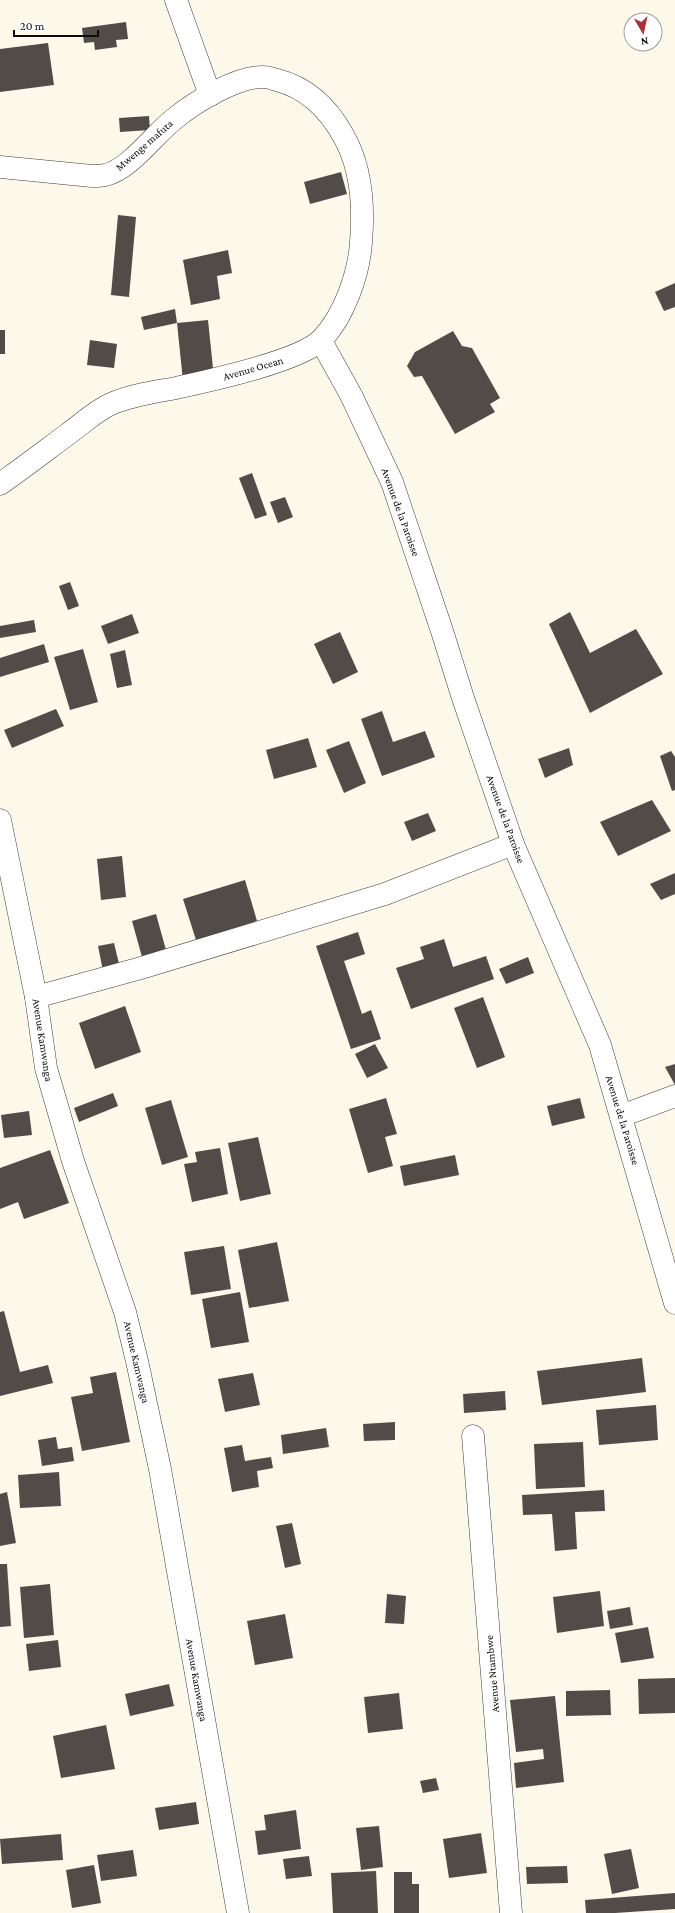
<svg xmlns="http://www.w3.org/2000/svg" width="675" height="1913" font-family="'Crimson Pro',serif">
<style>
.building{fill:#524c48}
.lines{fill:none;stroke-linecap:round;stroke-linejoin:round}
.street-casing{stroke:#3e3e3e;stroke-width:23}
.street{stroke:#fff;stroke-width:22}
.labels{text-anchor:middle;stroke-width:4;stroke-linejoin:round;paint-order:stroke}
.street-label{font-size:11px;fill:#0b0b0b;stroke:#fff}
</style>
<rect width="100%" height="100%" fill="#fdf9ea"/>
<g class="building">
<polygon points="126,22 128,39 116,40 117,47 95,50 94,42 84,43 82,28"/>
<polygon points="48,43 54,85 0,92 0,49"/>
<polygon points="149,116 150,130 120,132 119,118"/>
<polygon points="341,172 347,194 310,204 304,182"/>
<polygon points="118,215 136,217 129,297 111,295"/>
<polygon points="228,250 232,273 217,276 220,299 191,305 183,260"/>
<polygon points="675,283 675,307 664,311 655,292"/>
<polygon points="175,309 177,323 208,320 214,378 183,381 177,323 144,330 141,317"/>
<rect x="0" y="330" width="5" height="24"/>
<polygon points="453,331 462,346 472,348 500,398 490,404 495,412 455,434 422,376 414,377 407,366 415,352"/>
<polygon points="90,340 117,344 114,368 87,365"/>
<polygon points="252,473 267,515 255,519 239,478"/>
<polygon points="285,497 293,517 278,523 270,502"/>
<polygon points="70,582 79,606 68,610 59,586"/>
<polygon points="570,612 590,653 636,629 663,674 590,713 549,624"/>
<polygon points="132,614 139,633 108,644 101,626"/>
<polygon points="34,620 36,632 0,638 0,626"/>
<polygon points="340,632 358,672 333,684 314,644"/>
<polygon points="44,644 49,662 0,677 0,658"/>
<polygon points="83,649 98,702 70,710 54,657"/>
<polygon points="125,650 132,685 117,688 110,654"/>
<polygon points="56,709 64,726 12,748 4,730"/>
<polygon points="382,711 393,742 425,731 435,757 382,776 361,719"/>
<polygon points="308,738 317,767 274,779 266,750"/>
<polygon points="349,741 366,783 344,793 326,750"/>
<polygon points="569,748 573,765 545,778 538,759"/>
<polygon points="671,751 675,757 675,790 672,791 660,756"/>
<polygon points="652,800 671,831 618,856 600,822"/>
<polygon points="428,813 436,831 412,841 404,822"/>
<polygon points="122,856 126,897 101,900 97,859"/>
<polygon points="675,873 675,894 661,900 650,884"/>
<polygon points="245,880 257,921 196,940 183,899"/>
<polygon points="156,914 166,950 142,957 132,921"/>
<polygon points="358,932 365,954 344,961 362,1014 371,1010 381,1039 351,1049 316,946"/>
<polygon points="444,939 453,967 486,956 494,979 411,1009 396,968 424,959 420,947"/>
<polygon points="114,943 120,968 103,971 98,946"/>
<polygon points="528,957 534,973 506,984 499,969"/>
<polygon points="483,997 505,1057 477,1068 454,1008"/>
<polygon points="125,1006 141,1052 95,1069 79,1023"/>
<polygon points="375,1044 388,1068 367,1078 355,1054"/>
<polygon points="675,1064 675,1085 665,1067"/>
<polygon points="113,1093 118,1106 79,1122 74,1108"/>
<polygon points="386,1098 397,1134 385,1137 393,1166 368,1173 349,1109"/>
<polygon points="580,1098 585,1118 552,1126 547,1106"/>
<polygon points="171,1100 188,1157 162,1165 145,1108"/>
<polygon points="29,1111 32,1135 4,1138 1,1115"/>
<polygon points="258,1137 271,1194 240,1201 228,1143"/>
<polygon points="220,1148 228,1194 192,1202 184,1164 197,1162 195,1152"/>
<polygon points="50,1150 69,1203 24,1219 18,1202 0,1209 0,1168"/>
<polygon points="455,1155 459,1175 404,1186 400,1166"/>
<polygon points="277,1242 289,1301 249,1308 238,1250"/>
<polygon points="224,1246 231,1289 191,1295 184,1252"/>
<polygon points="240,1292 249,1342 211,1348 202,1299"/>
<polygon points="4,1311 20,1372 48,1365 53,1383 0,1396 0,1312"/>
<polygon points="642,1358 646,1392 542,1405 537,1371"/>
<polygon points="116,1372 130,1442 82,1451 71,1397 93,1393 90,1377"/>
<polygon points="253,1373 260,1405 225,1412 218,1379"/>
<polygon points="505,1391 506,1410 464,1413 463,1394"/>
<polygon points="656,1405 658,1440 599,1445 596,1410"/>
<polygon points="395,1422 395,1440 364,1441 363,1424"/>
<polygon points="326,1428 329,1447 283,1454 281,1435"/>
<polygon points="56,1437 58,1449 72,1447 74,1461 42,1466 38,1440"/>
<polygon points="583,1442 585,1487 536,1489 534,1444"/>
<polygon points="242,1445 245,1461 271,1457 273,1468 257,1471 259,1487 232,1492 224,1448"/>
<polygon points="59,1472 61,1506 20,1508 18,1475"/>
<polygon points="604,1490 605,1511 575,1512 577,1549 555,1551 552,1514 523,1515 522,1495"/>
<polygon points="7,1492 16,1543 0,1546 0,1494"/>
<polygon points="292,1523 301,1564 285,1568 276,1526"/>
<polygon points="0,1564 7,1564 11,1626 0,1627"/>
<polygon points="50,1584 54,1635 24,1638 20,1587"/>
<polygon points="600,1591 604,1626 557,1633 553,1597"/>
<polygon points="387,1594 406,1596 404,1624 385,1623"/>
<polygon points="630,1607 633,1625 610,1629 607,1611"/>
<polygon points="285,1614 293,1658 255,1665 247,1621"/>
<polygon points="648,1627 654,1658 621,1663 615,1633"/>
<polygon points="58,1640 61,1667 29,1671 26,1644"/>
<polygon points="675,1678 675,1713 639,1714 638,1679"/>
<polygon points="169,1684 174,1706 130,1716 125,1694"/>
<polygon points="610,1690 611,1715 566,1716 566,1691"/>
<polygon points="399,1693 403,1729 368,1733 364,1697"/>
<polygon points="555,1696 564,1782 516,1788 514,1763 544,1759 543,1749 516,1752 510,1700"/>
<polygon points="106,1725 115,1769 61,1778 53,1736"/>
<polygon points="436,1778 439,1790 423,1793 420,1781"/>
<polygon points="196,1802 199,1824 159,1830 155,1808"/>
<polygon points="296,1810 301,1849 258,1855 255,1831 266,1830 264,1815"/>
<polygon points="379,1826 383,1867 361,1870 356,1828"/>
<polygon points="481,1833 487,1873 449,1878 443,1839"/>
<polygon points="61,1834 63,1860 2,1864 0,1839"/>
<polygon points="631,1849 639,1888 612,1894 604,1854"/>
<polygon points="133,1850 137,1876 101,1881 97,1855"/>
<polygon points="309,1856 312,1876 286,1879 283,1859"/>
<polygon points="94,1865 101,1903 72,1908 66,1870"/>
<polygon points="567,1866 568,1883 527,1884 526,1867"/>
<polygon points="376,1871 378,1913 333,1913 331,1873"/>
<polygon points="394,1872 412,1872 412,1884 419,1884 419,1913 394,1913"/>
<polygon points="675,1893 675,1909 615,1913 586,1913 585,1900"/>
</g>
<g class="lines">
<g class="street-casing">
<g id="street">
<polyline points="176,0 210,95"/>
<path d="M0,167L92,176C96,176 101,176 105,175C129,170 154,135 173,120C193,103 237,76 264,77C268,77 273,79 277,80C308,88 328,108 343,135C361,166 364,207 361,242C359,274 344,316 322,339C301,361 208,381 176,388C155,392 131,395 111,404C95,411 82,424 68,434C45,451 23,468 0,484"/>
<polyline points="321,341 351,395 392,482 442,631 463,698 513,844 600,1045 675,1303"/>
<polyline points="0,820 36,997 46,1068 73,1161 125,1312 137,1361 160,1469 238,1913"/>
<polyline points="36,997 141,968 385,894 513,844"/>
<polyline points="621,1116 675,1096"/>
<polyline points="473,1436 511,1913"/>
</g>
</g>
<use href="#street" class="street"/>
</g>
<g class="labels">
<g class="street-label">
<text transform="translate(144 145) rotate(-41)" y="4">Mwenge mafuta</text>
<text transform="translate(253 368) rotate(-16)" y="4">Avenue Ocean</text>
<text transform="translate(401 512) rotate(70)" y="4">Avenue de la Paroisse</text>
<text transform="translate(506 819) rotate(70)" y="4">Avenue de la Paroisse</text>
<text transform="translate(43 1040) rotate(81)" y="4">Avenue Kamwanga</text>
<text transform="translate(623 1120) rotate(73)" y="4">Avenue de la Paroisse</text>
<text transform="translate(137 1362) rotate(77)" y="4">Avenue Kamwanga</text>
<text transform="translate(492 1674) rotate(-95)" y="4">Avenue Ntambwe</text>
<text transform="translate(197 1680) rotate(80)" y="4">Avenue Kamwanga</text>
</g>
</g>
<g transform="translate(643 32) rotate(171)"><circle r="19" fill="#ffffff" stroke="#9d9d9d"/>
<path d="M0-3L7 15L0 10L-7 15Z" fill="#ad3039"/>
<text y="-6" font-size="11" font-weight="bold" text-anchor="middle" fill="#0b0b0b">N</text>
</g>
<path d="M14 30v6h84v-6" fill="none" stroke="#0b0b0b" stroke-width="2"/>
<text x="20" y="30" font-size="12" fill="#0b0b0b" stroke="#ffffff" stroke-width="3" paint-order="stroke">20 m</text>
</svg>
